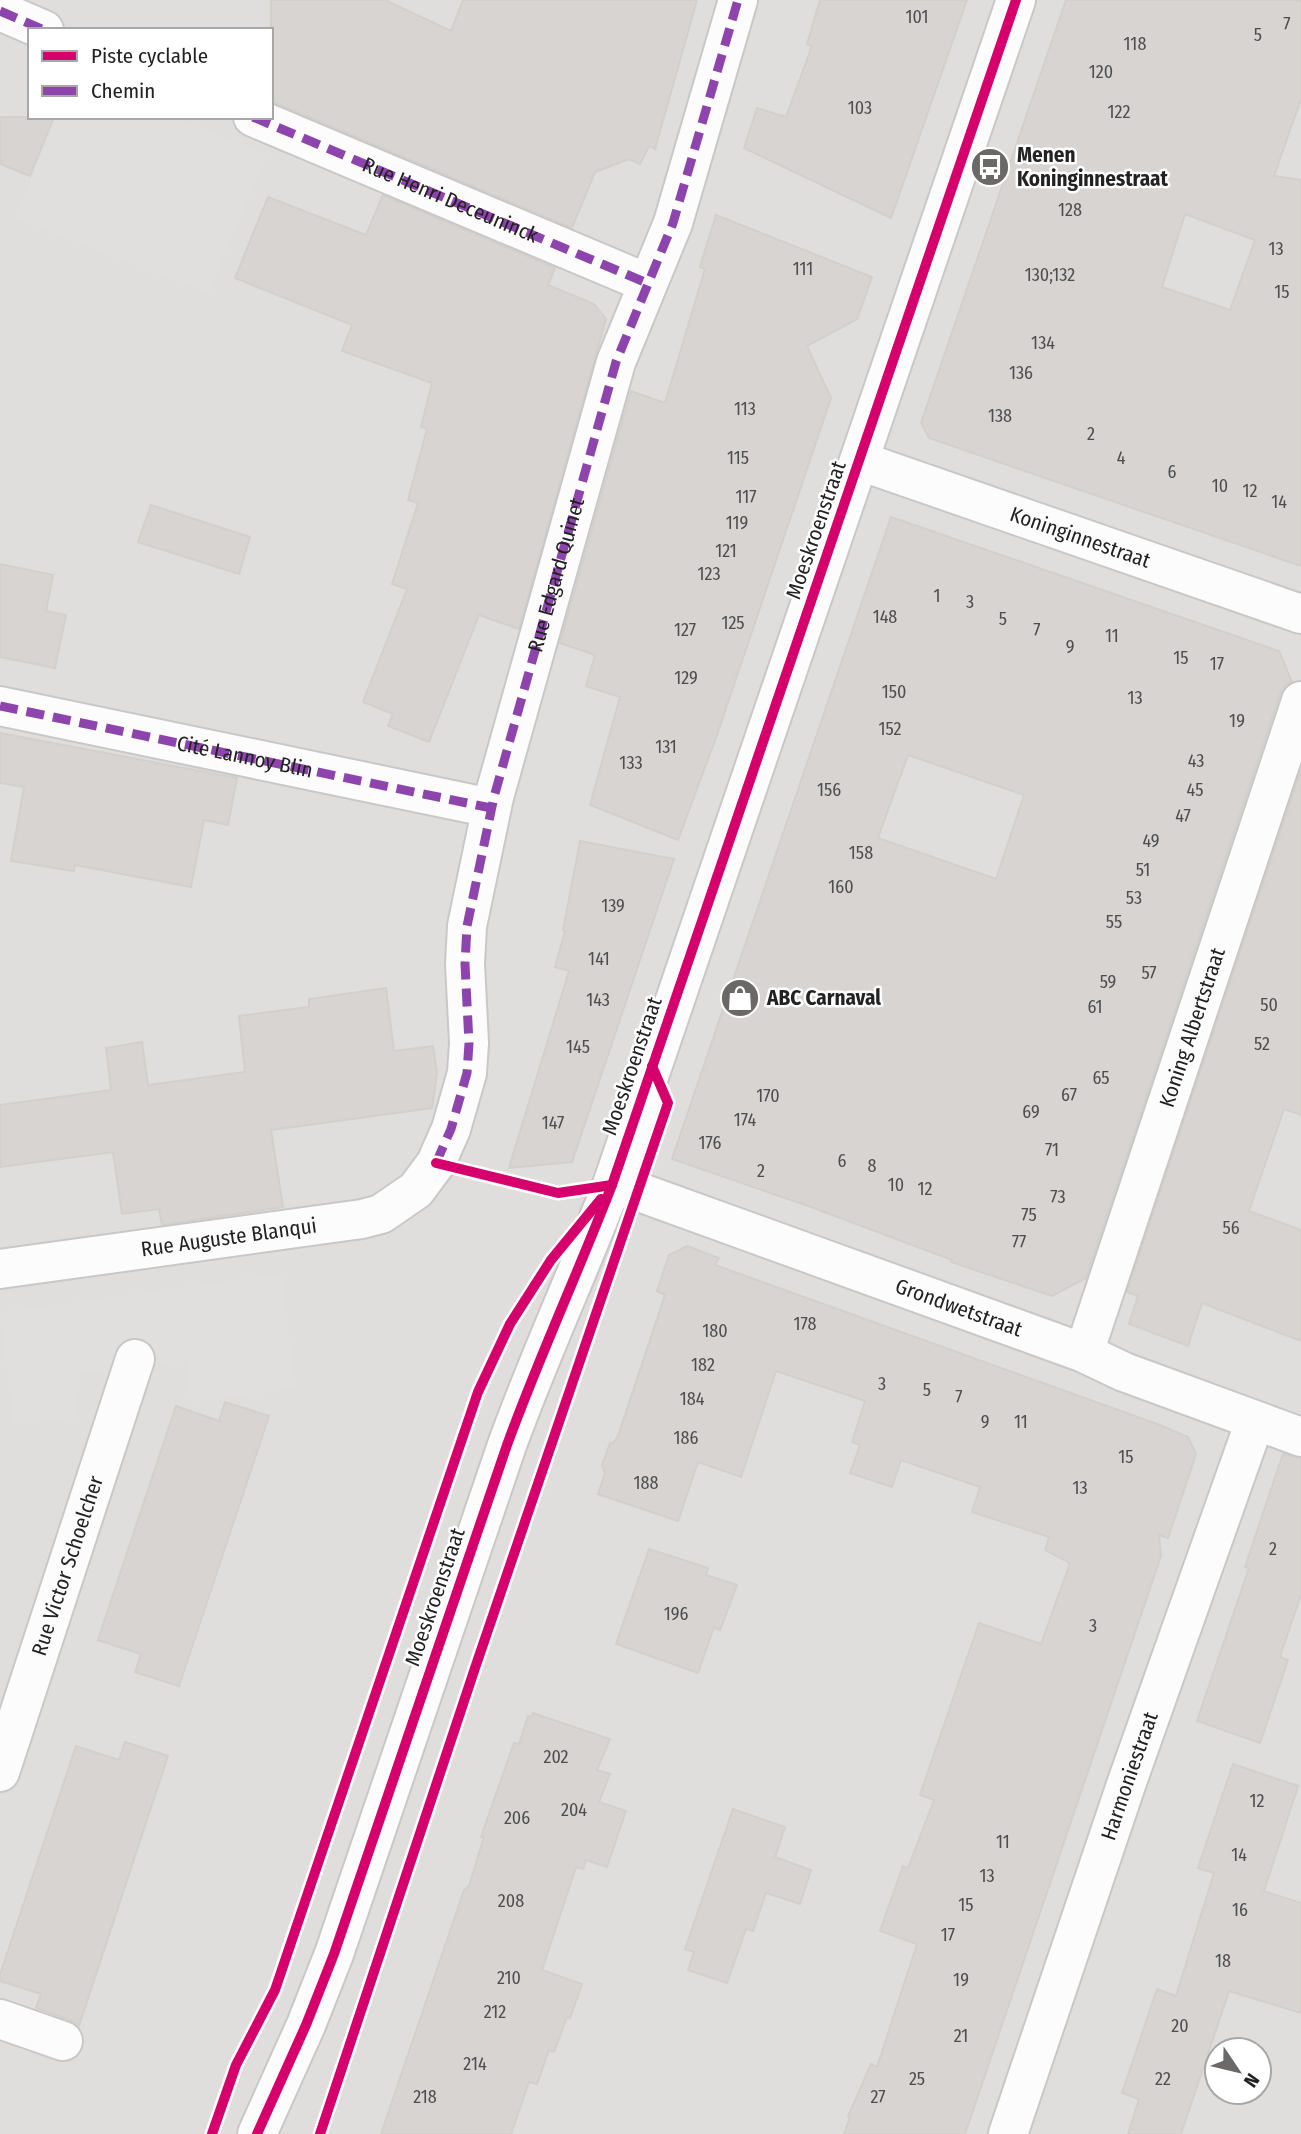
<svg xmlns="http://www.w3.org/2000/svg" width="1301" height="2134" font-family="'Fira Sans Condensed',sans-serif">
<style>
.residential{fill:#dfdedc;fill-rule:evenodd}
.parking{fill:#e0dfde}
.building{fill:#d7d4d2;stroke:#d3d0cc;stroke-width:2;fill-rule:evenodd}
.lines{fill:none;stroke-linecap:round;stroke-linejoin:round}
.minor-casing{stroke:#c9c8c7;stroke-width:42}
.minor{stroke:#fdfcfc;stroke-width:38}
.quiet{stroke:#8e44ad;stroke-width:9;stroke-dasharray:18 9;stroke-linecap:butt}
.cycleway-casing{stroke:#fff;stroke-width:15}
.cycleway{stroke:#d6006c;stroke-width:10}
.labels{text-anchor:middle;stroke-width:5;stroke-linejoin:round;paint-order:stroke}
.number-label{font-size:18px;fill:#4f4e4e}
.poi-label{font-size:21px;font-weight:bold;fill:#222;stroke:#fff;text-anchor:start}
.street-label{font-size:21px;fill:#222;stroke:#fff}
</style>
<rect width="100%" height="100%" fill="#f0eeeb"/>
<path class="residential" d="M0,0H1301V2134H0ZM30,30H271V117H30ZM1217,2050H1259V2092H1217Z"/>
<g class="parking">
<polygon points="58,117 174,117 266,155 208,293 15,218"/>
<polygon points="281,1274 296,1388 192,1402 186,1360 72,1375 78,1417 14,1425 0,1313"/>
</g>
<g class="building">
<polygon points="271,0 385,0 451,31 463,0 697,0 655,149 649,146 640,164 629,159 595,172 572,228 271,101"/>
<polygon points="820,0 967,0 891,218 744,148 757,108 786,117 812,46 807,44"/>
<path d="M1066,0H1301V99L1274,176L1301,180V566L929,438L921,423ZM1185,214L1255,240L1230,310L1162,287Z"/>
<polygon points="0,117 54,117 30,176 0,164"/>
<polygon points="383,195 555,268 548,285 594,304 606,319 519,629 479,615 429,742 388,726 393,714 363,702 407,589 392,584 418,503 408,500 427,429 421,427 432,383 342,351 352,325 235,278 268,197 366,235"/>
<polygon points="716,215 872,277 857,319 807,346 831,398 717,735 678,840 590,805 620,697 586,686 595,655 560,643 631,391 665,403 705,269 700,267"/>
<polygon points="151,505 250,537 239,574 138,542"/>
<path d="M891,517L1279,651L1292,682L1286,685L1280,694L1086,1278L1052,1296L951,1262L952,1260L811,1207L672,1159ZM908,755L1024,795L996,879L878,838Z"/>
<polygon points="0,564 53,575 46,611 66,615 55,668 0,657"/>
<polygon points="0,733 237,778 228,825 204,820 191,887 75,865 74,871 11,861 24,787 0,783"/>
<polygon points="1301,770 1301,1115 1284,1109 1249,1211 1301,1230 1301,1341 1202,1303 1188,1346 1129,1324 1138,1296 1127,1292"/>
<polygon points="580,841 674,859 572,1162 509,1168 569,971 555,967 565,931 563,930"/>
<polygon points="386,988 394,1051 433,1046 437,1073 432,1108 271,1130 283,1207 162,1225 159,1209 122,1214 113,1152 0,1167 0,1105 111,1090 106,1048 142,1042 148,1085 245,1072 239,1016 309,1007 309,999"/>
<polygon points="687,1246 719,1258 715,1265 1160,1425 1188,1437 1196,1454 1168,1538 1159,1535 1161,1556 965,2134 844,2134 850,2117 848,2116 871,2064 877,2067 917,1944 880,1931 903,1866 908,1868 934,1800 920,1795 979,1623 1041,1644 1070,1563 1045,1550 1049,1537 972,1512 980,1487 901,1460 892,1487 850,1473 860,1445 852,1442 865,1401 776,1371 741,1477 698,1462 678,1521 598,1494 605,1473 602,1465 610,1443 613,1443 618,1436 665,1295 657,1291 669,1255"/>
<polygon points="225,1402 269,1416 179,1686 135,1672 141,1654 98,1640 176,1406 219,1421"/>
<polygon points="1283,1454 1301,1458 1301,1594 1280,1657 1288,1660 1260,1743 1197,1721 1249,1568 1245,1567"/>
<polygon points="649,1549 708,1568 706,1575 737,1585 720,1630 714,1627 698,1673 616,1644"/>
<polygon points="533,1713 610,1739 597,1770 610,1774 599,1802 626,1811 607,1867 586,1860 583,1869 576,1867 542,1970 582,1984 570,2018 567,2017 554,2052 549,2050 537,2084 529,2082 511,2134 381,2134 464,1890 469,1886 484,1837 481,1837 514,1743 519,1744 528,1716 531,1717"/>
<polygon points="125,1742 168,1756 79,2026 70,2020 36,2008 41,1994 0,1981 0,1975 76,1746 119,1760"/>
<polygon points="1233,1764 1298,1786 1264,1891 1301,1903 1301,2013 1229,1991 1181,2134 1128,2134 1139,2099 1122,2093 1157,1989 1176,1996 1214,1873 1198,1868"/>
<polygon points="733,1809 785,1827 775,1857 811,1870 800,1904 766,1893 753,1931 746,1929 727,1983 688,1970 694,1952 685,1949"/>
</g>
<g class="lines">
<g class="minor-casing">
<g id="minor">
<polyline points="0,11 44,30"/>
<path id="s1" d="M253,117L647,283"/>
<path id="s2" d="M860,461L1301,614"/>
<path id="s3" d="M0,706L491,808"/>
<path id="s4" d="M612,1185L639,1192L1084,1353L1124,1372L1301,1437"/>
<path id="s5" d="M0,1269L362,1219L381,1214L416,1190L436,1163L451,1129L467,1073L469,1043L465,964L467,926L494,797L616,362L673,223L738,0"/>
<path id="s6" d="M1084,1353L1301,701"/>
<path id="s7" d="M0,1772L135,1359"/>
<polyline points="0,2019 63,2041"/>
<path d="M257,2134L306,2025L334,1954L507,1445C539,1357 578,1273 612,1185L1016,0"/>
<path id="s8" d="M1008,2134L1127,1782L1255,1421"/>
</g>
</g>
<use href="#minor" class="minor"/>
<g class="quiet">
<polyline points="0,11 44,30"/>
<polyline points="253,117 647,283"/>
<polyline points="0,706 491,808"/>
<polyline points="436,1163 451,1129 467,1073 469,1043 465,964 467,926 494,797 616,362 673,223 738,0"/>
</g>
<g class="cycleway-casing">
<g id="cycleway">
<polyline points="436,1163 558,1193 612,1185"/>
<polyline points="212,2134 236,2065 275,1990 478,1392 510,1324 551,1260 601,1199"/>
<path d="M257,2134L306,2025L334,1954L507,1445C539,1357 578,1273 612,1185L1016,0"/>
<polyline points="320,2134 475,1668 668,1103 652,1066"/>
</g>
</g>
<use href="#cycleway" class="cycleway"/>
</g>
<defs>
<g id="bus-disc" transform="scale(2.0125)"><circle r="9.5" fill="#6a6968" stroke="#fff"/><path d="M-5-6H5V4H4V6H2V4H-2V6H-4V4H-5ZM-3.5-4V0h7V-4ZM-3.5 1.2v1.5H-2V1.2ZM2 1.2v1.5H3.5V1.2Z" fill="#fff"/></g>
<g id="shop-disc" transform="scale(2.0125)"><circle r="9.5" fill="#6a6968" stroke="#fff"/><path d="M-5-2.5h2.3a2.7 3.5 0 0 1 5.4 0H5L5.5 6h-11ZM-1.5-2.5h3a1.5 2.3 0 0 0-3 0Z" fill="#fff"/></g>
</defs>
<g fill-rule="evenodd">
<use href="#bus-disc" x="990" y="167"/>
<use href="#shop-disc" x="740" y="998"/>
</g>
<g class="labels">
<g class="number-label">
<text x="917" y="23">101</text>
<text x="1287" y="30">7</text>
<text x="1258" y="41">5</text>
<text x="1135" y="50">118</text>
<text x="1101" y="78">120</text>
<text x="860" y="114">103</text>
<text x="1119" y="118">122</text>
<text x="1070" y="216">128</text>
<text x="1276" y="255">13</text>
<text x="803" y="275">111</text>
<text x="1050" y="281">130;132</text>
<text x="1282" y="298">15</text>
<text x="1043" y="349">134</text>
<text x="1021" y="379">136</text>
<text x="745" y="415">113</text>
<text x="1000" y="422">138</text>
<text x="1091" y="440">2</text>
<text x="738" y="464">115</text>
<text x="1121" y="464">4</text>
<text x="1172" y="478">6</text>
<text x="1220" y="492">10</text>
<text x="1250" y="497">12</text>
<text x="746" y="503">117</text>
<text x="1279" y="508">14</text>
<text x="737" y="529">119</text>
<text x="726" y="557">121</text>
<text x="709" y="580">123</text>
<text x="937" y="602">1</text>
<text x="970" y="608">3</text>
<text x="885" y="623">148</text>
<text x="1003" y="625">5</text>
<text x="733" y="629">125</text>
<text x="685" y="636">127</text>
<text x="1037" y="636">7</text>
<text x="1112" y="642">11</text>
<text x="1070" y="653">9</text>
<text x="1181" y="664">15</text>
<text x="1217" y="670">17</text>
<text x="686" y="684">129</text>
<text x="894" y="698">150</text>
<text x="1135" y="704">13</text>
<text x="1237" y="727">19</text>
<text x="890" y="735">152</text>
<text x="666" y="753">131</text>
<text x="1196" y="767">43</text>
<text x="631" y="769">133</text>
<text x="829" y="796">156</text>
<text x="1195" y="796">45</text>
<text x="1183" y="822">47</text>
<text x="1151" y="847">49</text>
<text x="861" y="859">158</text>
<text x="1143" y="876">51</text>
<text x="841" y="893">160</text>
<text x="1134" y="904">53</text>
<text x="613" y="912">139</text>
<text x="1114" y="928">55</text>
<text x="599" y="965">141</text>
<text x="1149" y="979">57</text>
<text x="1108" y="988">59</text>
<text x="598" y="1006">143</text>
<text x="1269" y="1011">50</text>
<text x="1095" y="1013">61</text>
<text x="1262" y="1050">52</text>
<text x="578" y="1053">145</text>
<text x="1101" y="1084">65</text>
<text x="1069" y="1101">67</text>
<text x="768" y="1102">170</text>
<text x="1031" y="1118">69</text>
<text x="745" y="1126">174</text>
<text x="553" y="1129">147</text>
<text x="710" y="1149">176</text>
<text x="1052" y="1156">71</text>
<text x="842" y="1167">6</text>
<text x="872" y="1172">8</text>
<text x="761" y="1177">2</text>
<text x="896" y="1191">10</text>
<text x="925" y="1195">12</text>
<text x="1058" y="1203">73</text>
<text x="1029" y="1221">75</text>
<text x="1231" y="1234">56</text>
<text x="1019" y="1248">77</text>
<text x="805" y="1330">178</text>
<text x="715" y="1337">180</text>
<text x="703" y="1371">182</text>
<text x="882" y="1390">3</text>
<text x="927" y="1396">5</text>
<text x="959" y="1403">7</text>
<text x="692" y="1405">184</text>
<text x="985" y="1428">9</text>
<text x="1021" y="1428">11</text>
<text x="686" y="1444">186</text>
<text x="1126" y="1463">15</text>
<text x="646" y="1489">188</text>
<text x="1080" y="1494">13</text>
<text x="1273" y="1555">2</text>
<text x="676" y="1620">196</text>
<text x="1093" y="1632">3</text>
<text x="556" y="1763">202</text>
<text x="1257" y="1807">12</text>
<text x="574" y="1816">204</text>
<text x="517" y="1824">206</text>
<text x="1003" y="1848">11</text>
<text x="1239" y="1861">14</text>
<text x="987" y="1882">13</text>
<text x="511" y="1907">208</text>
<text x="966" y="1911">15</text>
<text x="1240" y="1916">16</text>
<text x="948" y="1941">17</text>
<text x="1223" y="1967">18</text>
<text x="509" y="1984">210</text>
<text x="961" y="1986">19</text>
<text x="495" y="2018">212</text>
<text x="1180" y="2032">20</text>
<text x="961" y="2042">21</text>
<text x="475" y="2070">214</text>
<text x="917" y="2085">25</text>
<text x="1163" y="2085">22</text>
<text x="425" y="2103">218</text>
<text x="878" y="2103">27</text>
</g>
<g class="poi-label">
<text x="1017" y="162">Menen<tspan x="1017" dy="24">Koninginnestraat</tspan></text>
<text x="767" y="1005">ABC Carnaval</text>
</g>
<g class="street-label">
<text dy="7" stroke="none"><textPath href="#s1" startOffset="214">Rue Henri Deceuninck</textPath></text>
<text transform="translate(816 530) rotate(-71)" y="7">Moeskroenstraat</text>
<text dy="7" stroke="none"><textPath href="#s2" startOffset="233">Koninginnestraat</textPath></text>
<text dy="7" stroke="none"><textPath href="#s5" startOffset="1066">Rue Edgard Quinet</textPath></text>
<text dy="7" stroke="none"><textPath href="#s3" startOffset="250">Cité Lannoy Blin</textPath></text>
<text dy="7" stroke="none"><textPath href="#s6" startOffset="343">Koning Albertstraat</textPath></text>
<text transform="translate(632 1066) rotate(-71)" y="7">Moeskroenstraat</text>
<text dy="7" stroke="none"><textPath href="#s5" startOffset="231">Rue Auguste Blanqui</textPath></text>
<text dy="7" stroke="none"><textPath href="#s4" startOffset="368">Grondwetstraat</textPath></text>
<text dy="7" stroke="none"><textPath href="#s7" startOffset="217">Rue Victor Schoelcher</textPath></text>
<text transform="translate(435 1597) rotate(-71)" y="7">Moeskroenstraat</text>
<text dy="7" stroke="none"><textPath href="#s8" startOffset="378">Harmoniestraat</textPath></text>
</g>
</g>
<rect x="28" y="28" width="245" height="91" fill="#ffffff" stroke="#a7a7a7" stroke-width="2"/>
<rect x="42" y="51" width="35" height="10" fill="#d6006c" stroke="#a7a7a7" stroke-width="2"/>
<text x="91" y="63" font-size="21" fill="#222222">Piste cyclable</text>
<rect x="42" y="86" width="35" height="10" fill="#8e44ad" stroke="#a7a7a7" stroke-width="2"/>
<text x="91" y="98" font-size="21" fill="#222222">Chemin</text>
<g transform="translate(1238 2071) rotate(125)"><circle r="33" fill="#ffffff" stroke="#a7a7a7" stroke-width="2"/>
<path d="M0-5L12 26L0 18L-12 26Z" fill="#6a6968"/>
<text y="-10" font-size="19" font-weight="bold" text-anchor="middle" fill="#222222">N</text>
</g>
</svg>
